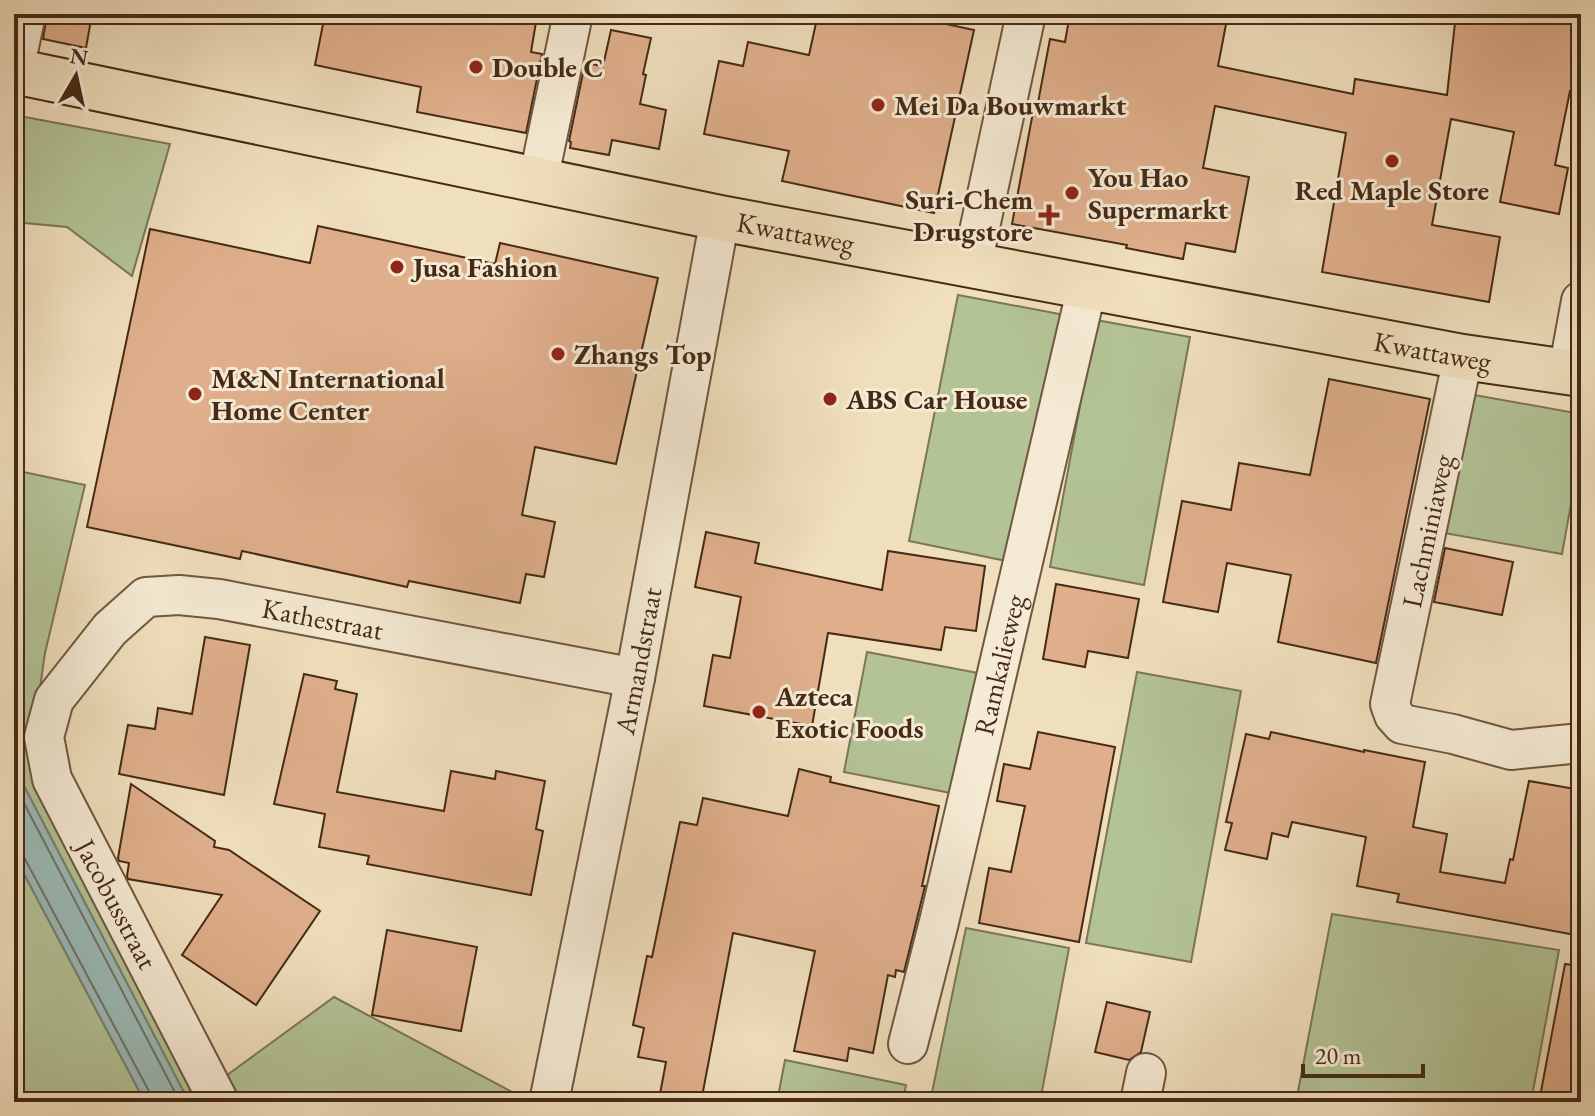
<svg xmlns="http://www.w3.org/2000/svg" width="1595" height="1116" font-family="'EB Garamond',serif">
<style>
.green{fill:#b3c396;stroke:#7c7656;stroke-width:2}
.water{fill:#9bbbb8;stroke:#798178;stroke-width:2}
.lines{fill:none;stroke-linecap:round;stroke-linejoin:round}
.shore{stroke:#707268;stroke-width:2}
.building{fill:#dfaf8b;stroke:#462a17;stroke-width:2}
.street-casing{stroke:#705740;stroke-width:42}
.primary-casing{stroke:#462a17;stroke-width:48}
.street{stroke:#f5ead4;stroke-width:38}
.primary{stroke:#f0dfbd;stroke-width:44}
.poi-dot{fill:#8f2418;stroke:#f5ead4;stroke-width:3}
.labels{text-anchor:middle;stroke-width:6;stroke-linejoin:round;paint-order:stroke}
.poi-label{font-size:28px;font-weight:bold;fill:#462a17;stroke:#f5ead4;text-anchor:start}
.street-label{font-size:28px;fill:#462a17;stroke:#f5ead4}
</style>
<rect width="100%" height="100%" fill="#f0dfbd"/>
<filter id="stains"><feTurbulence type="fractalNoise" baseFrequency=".0025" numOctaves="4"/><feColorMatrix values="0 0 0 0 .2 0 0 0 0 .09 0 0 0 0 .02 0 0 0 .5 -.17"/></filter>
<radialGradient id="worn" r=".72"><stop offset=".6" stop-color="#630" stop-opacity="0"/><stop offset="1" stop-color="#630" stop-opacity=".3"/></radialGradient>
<g class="green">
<polygon points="14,115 170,144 132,276 67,227 14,222"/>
<polygon points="958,295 1065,315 1016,563 909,541"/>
<polygon points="1096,320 1190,337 1144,585 1050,567"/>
<polygon points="1469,394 1581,414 1581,448 1562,554 1444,533"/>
<polygon points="14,470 85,485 45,653 35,722 208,1102 189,1102 14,767"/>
<polygon points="867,652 994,676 971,797 844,772"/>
<polygon points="1137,672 1241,691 1191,962 1086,943"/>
<polygon points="14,855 145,1102 14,1102"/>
<polygon points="1332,914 1559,950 1531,1102 1296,1102"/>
<polygon points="966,928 1069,948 1040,1102 930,1102"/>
<polygon points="334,997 525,1099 524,1102 234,1102 223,1078"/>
<polygon points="785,1060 906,1085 903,1102 777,1102"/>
</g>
<polygon class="water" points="14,767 189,1102 145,1102 14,855"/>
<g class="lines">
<g class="shore">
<polyline points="14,784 180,1102"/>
<polyline points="14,854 20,854 25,859 151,1095 152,1102"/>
</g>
</g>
<g class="building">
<polygon points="47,14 92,14 86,48 43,39"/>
<polygon points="325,14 493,14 536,22 531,52 542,54 526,133 417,112 421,87 315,65"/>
<polygon points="818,14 900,14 974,30 934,213 782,181 789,151 704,134 719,61 743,66 748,42 809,55"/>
<polygon points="1070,14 1228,14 1218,66 1353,94 1355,79 1447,95 1456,14 1581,14 1581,92 1570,91 1555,165 1568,168 1559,214 1500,202 1514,132 1451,119 1432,225 1500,237 1489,302 1322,272 1346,133 1215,106 1203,168 1249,177 1235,252 1186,243 1183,259 1126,248 1127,245 1012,224 1034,107 1037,108 1050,39 1065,42"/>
<polygon points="611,30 651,38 643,74 646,75 640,104 666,110 659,149 612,140 609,155 570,148 571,142 569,141 585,63 603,66"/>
<polygon points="318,226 495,264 500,243 658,278 616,464 535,447 522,515 555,522 544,577 526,574 520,603 409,581 407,587 242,551 240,559 87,527 150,229 310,263"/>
<polygon points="1329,379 1430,399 1376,663 1278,642 1291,575 1227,563 1218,612 1163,602 1182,501 1231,510 1239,463 1310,475"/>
<polygon points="706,532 759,543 755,563 882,590 888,551 985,566 976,631 945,627 941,650 828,633 812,726 704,706 713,655 730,658 741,597 695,587"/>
<polygon points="1445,548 1513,562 1502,615 1434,602"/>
<polygon points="1056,584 1139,599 1128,658 1088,651 1085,667 1043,659"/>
<polygon points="205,637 250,645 224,795 119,774 128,725 155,729 158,708 192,714"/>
<polygon points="304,674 337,681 335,689 357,694 337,792 444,811 451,771 495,779 496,771 545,781 536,829 543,831 531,895 367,864 369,856 319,847 325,814 274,804"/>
<polygon points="1038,732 1115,747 1079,942 979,923 989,868 1011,872 1025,806 997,801 1004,764 1030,769"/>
<polygon points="1271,732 1364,752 1364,750 1425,762 1413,827 1447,834 1440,872 1505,883 1510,859 1513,860 1529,781 1581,790 1581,856 1572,903 1581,905 1581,936 1397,902 1399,894 1357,886 1366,837 1292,822 1288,837 1272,833 1267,859 1225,850 1232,823 1226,822 1246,734 1269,739"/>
<polygon points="799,769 831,777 830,782 939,806 922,886 925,886 904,972 896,970 895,977 888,975 873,1053 849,1048 847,1061 794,1051 815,951 733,933 701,1102 660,1094 666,1062 638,1057 644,1028 633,1025 647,956 652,957 680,822 697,825 703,798 788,816"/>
<polygon points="131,784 215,841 214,847 229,850 320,911 256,1005 182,955 222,895 128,879 127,876 129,863 119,861 118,858"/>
<polygon points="387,930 477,947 461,1031 372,1015"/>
<polygon points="1565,964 1581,966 1581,1102 1539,1102"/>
<polygon points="1107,1002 1150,1012 1141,1052 1129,1060 1095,1052"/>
</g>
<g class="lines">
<g class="street-casing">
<g id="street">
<polyline points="14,70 26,14"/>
<polyline points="538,181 573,14"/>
<polyline points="972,264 1026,14"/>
<polyline points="1463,357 1390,704 1394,715 1402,724 1453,734 1511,750 1581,743"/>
<polyline points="1568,372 1581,301"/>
<path id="s1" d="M908,1044L939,922L1087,287"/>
<path id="s2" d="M219,1102L52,779L44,737L54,700L110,629L146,597L179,595L219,599L635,678"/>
<path id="s3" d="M549,1102L635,678L720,218"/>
<polyline points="1140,1102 1146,1073"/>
</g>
</g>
<g class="primary-casing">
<g id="primary">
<path id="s4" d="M14,71L720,218L1463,357L1581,374"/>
</g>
</g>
<use href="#street" class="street"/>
<use href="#primary" class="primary"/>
</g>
<g class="poi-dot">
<circle cx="476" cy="67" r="8"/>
<circle cx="878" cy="105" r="8"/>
<circle cx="1392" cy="161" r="8"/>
<circle cx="1072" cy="193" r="8"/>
<path d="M1045 203h8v8h8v8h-8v8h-8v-8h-8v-8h8z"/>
<circle cx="397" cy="267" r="8"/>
<circle cx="558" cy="354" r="8"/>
<circle cx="195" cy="394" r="8"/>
<circle cx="830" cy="399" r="8"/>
<circle cx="759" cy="712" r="8"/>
</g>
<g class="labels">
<g class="poi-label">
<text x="492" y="77">Double C</text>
<text x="894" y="115">Mei Da Bouwmarkt</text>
<text x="1088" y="187">You Hao<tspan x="1088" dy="32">Supermarkt</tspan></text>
<text x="1392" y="200" text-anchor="middle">Red Maple Store</text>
<text x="1033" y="209" text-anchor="end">Suri-Chem<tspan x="1033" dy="32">Drugstore</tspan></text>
<text x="413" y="277">Jusa Fashion</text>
<text x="574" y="364">Zhangs Top</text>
<text x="211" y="388">M&amp;N International<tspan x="211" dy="32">Home Center</tspan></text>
<text x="846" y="409">ABS Car House</text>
<text x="775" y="706">Azteca<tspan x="775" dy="32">Exotic Foods</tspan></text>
</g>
<g class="street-label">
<text dy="10" stroke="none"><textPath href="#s4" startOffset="798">Kwattaweg</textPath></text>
<text dy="10" stroke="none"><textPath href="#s4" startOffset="1446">Kwattaweg</textPath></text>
<text transform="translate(1427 531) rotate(-78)" y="10">Lachminiaweg</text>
<text dy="10" stroke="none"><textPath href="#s2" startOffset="762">Kathestraat</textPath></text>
<text dy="10" stroke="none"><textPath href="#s3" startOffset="450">Armandstraat</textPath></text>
<text dy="10" stroke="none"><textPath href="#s1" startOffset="390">Ramkalieweg</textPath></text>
<text transform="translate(117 904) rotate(62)" y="10">Jacobusstraat</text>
</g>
</g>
<rect width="1595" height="1116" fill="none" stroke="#f0dfbd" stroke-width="48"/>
<rect x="16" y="16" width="1563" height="1084" fill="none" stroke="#462a17" stroke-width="4"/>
<rect x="24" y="24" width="1547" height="1068" fill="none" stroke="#462a17" stroke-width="2"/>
<g transform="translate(76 76) rotate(9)" stroke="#f5ead4" stroke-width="6" paint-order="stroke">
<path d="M0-6L14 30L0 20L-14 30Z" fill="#462a17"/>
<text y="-12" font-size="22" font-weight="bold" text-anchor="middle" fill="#462a17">N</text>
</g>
<path d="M1303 1064v12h120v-12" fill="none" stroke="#462a17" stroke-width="4"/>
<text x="1315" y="1064" font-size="24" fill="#462a17" stroke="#f5ead4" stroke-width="6" paint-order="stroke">20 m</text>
<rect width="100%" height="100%" filter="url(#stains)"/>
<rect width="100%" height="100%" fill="url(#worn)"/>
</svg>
